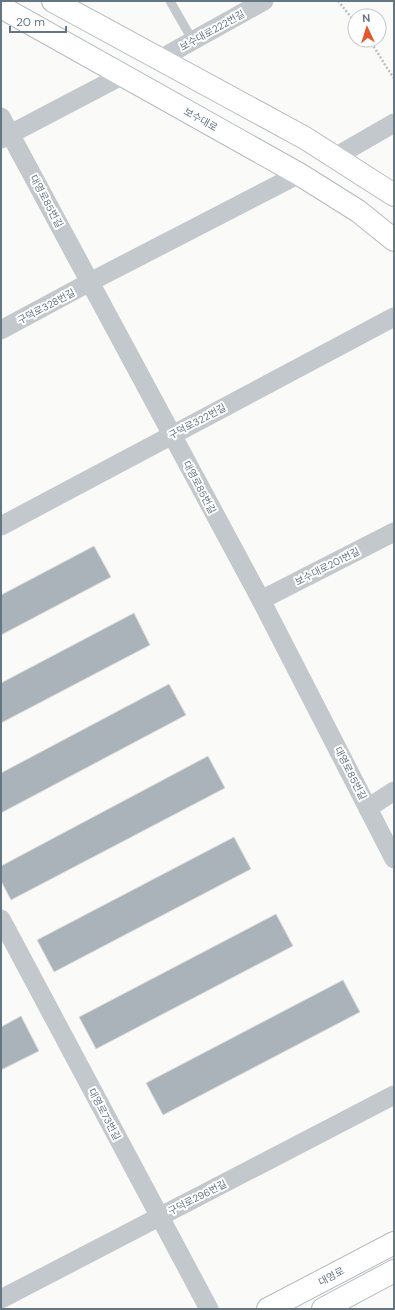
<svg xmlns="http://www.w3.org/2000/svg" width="395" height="1310" font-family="'DM Sans','Noto Sans KR',sans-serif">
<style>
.building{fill:#aab3b9;stroke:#dcdcda}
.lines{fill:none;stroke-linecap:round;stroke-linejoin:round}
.secondary-casing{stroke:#b3babf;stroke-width:24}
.path{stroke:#bbbfc2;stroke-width:2.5;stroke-dasharray:2 2;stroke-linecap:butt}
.lane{stroke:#c3c8cc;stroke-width:9}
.street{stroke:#c3c8cc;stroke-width:19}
.secondary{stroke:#fff;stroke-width:22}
.labels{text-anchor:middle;stroke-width:4;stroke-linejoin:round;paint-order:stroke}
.street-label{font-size:10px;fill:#657683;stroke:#fff}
</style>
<rect width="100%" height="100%" fill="#fafaf8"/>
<g class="building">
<polygon points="94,546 111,577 1,635 1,595"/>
<polygon points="134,613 150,645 1,723 1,683"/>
<polygon points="169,684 186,715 1,813 1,773"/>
<polygon points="208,756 225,788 11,900 1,881 1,866"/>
<polygon points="234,837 251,869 54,972 37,940"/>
<polygon points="276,914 293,946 96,1049 79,1017"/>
<polygon points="343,980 360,1012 163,1115 146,1083"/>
<polygon points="21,1016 39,1051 1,1070 1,1027"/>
</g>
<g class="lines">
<g class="secondary-casing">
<g id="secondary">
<polyline points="53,1 305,138 394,195"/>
<polyline points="1,7 299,174 358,211 394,240"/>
<polyline points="268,1309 394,1243"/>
<polyline points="323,1309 394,1271"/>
</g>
</g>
<g class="path">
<polyline points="338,1 355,22"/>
<path d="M369,40C378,52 385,66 394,78"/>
</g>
<polyline class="lane" points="170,1 193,41"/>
<g class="street">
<polyline points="160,59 264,1"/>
<polyline points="1,117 261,600 394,859"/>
<polyline points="1,139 123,75"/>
<polyline points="335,157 394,123"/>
<polyline points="1,330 90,282 299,174"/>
<polyline points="1,526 394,317"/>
<polyline points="261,600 394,532"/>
<polyline points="368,808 394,791"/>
<polyline points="1,919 209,1309"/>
<polyline points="1,1299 394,1095"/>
</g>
<use href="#secondary" class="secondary"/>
</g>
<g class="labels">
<g class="street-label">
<text transform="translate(212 30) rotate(-29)" y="4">보수대로222번길</text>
<text transform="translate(201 119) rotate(29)" y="4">보수대로</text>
<text transform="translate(47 201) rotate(62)" y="4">대영로85번길</text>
<text transform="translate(46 306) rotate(-28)" y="4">구덕로328번길</text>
<text transform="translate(197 421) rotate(-28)" y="4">구덕로322번길</text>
<text transform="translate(200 487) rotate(62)" y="4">대영로85번길</text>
<text transform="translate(327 566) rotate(-27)" y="4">보수대로201번길</text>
<text transform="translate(351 773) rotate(63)" y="4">대영로85번길</text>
<text transform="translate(105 1114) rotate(62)" y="4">대영로73번길</text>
<text transform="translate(197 1197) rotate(-27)" y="4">구덕로296번길</text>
<text transform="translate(331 1276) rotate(-28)" y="4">대영로</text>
</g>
</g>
<rect width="395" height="1310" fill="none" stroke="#657683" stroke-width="4"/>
<g transform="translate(367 28) rotate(356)"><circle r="19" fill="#ffffff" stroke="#c1c8cd"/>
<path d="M0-3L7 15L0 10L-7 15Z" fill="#e4572e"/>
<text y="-6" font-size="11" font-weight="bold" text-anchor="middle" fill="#657683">N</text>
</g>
<path d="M10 26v6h56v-6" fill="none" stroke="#657683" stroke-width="2"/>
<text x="16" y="26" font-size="12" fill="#657683" stroke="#ffffff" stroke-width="3" paint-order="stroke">20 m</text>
</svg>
